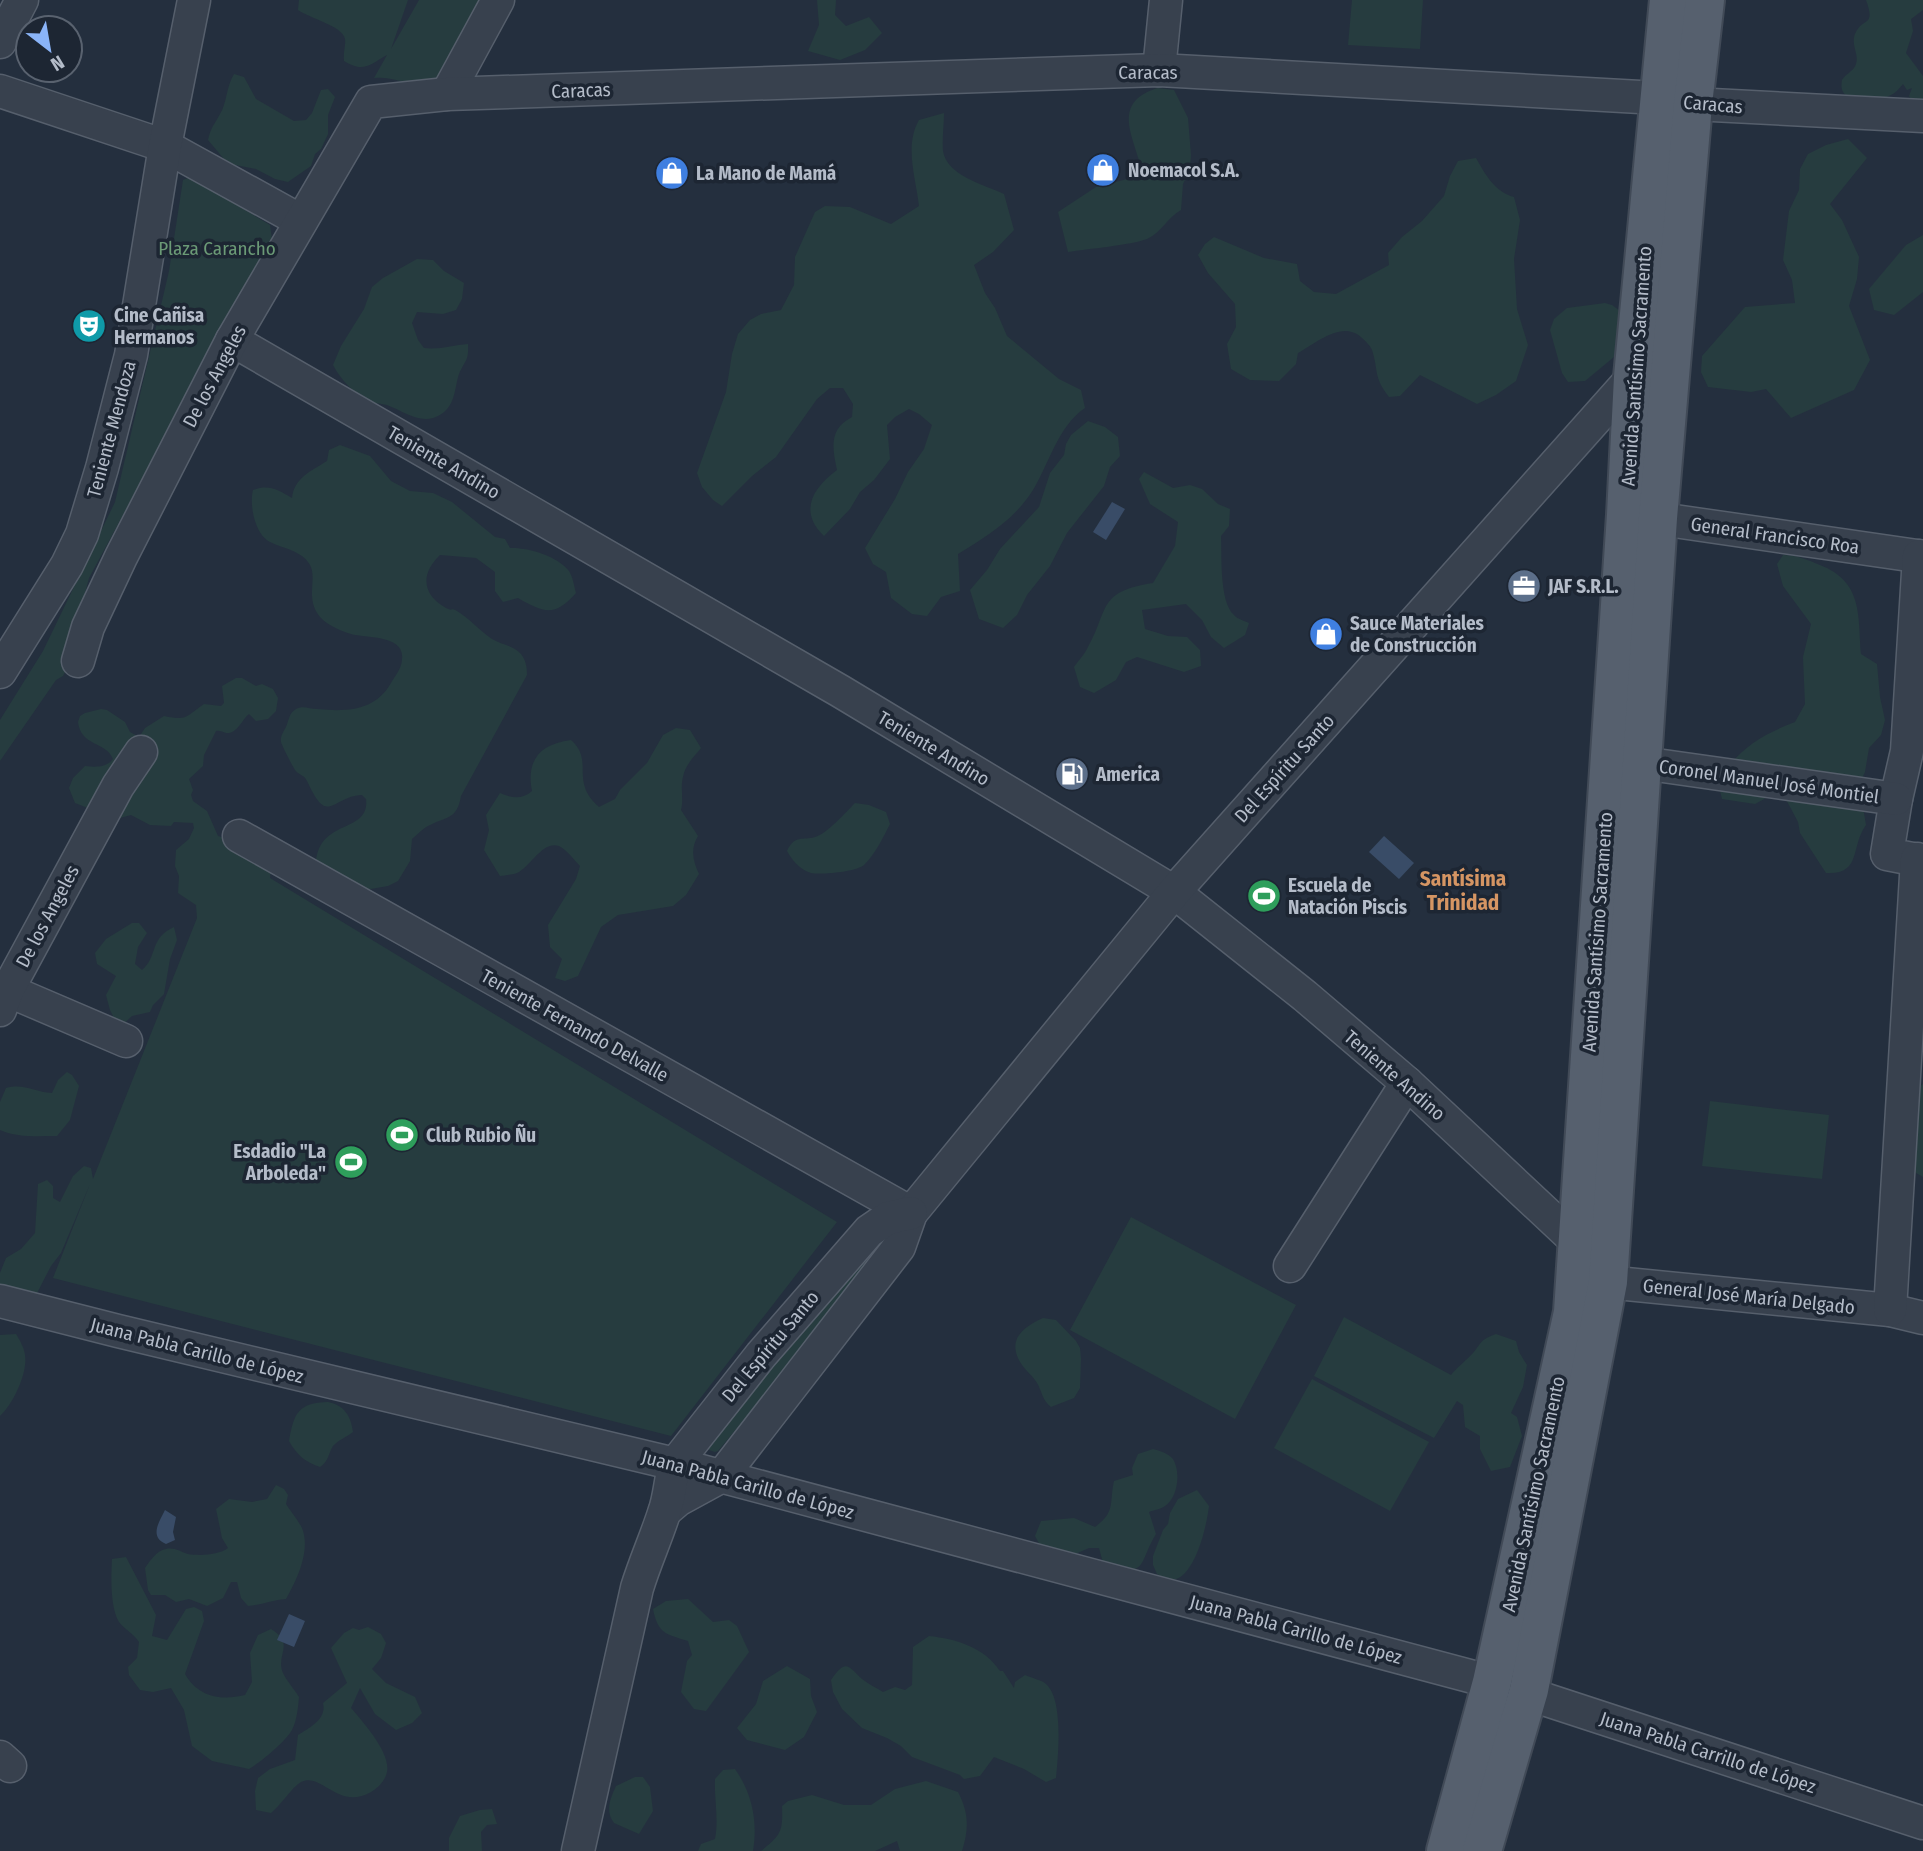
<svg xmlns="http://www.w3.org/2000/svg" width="1923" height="1851" font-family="'Fira Sans Condensed',sans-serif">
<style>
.green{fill:#263c3f}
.water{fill:#394c67}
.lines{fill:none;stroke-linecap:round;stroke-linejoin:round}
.minor-casing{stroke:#565f6c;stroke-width:35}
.major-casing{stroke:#414a57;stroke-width:42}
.minor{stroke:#38414e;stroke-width:32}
.major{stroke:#56606e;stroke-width:38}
.labels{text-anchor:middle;stroke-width:7;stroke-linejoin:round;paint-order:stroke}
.street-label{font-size:19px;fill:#b4bcc9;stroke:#1d2633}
.poi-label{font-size:19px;font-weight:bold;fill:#b4bcc9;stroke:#1d2633;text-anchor:start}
.park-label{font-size:19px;fill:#6b9a76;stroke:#1d2633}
.neighbourhood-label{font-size:21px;font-weight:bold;fill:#d59563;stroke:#1d2633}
</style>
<rect width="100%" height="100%" fill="#242f3e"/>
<g class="green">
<path d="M299,0H408L391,49L419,0H481L441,75C423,95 398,75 374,78L387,55C369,65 364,73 344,61C343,51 346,45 345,39C343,26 309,18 298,10Z"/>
<polygon points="817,0 836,0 835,15 846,26 869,17 882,33 865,50 840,60 808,51 819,25"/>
<polygon points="1352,0 1423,0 1420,49 1348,45"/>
<path d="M1866,0H1923V10L1911,19L1913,31L1906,53L1923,76V100L1913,102L1909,96L1912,88L1907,90L1903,84C1899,89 1895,93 1891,95C1881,101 1856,101 1846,95C1841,92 1841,85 1842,80C1845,75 1851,72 1854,68C1862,57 1850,46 1855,34C1863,16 1876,28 1866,0Z"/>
<path d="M234,74L244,77L256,99L294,121L306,120L312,113L321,90L328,89L335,97L328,115V134L321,149L315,154L311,166L288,182L275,179L256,169L235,165L224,159L208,140C211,127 214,125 220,114C227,103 226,87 234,74Z"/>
<path d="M1158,88L1174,90L1188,118L1191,155L1190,169L1183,184L1181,210C1167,218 1161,233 1147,239C1131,245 1087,249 1068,252L1058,212L1096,187L1131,178L1141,167C1132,133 1112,102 1158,88Z"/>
<path d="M944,113C944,125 942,139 943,151C947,176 985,185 1004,194L1014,230L993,252L974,265L985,293L995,308L1007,336L1059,379L1081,390L1085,408C1058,426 1049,464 1033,490C1014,520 987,536 958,554L960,591L941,597L927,616L912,614L891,598L886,572L873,564L865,548L895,499L908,472L924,449L932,425L919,414L909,409L895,417L887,425L890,459L874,480L860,492L850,509L824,536C798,511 813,488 837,470C832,447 829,429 852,417L853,404L843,388H830L817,399L776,457L752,476L722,506L713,500L702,487L697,473L726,392L732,354L738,334L750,320L761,314L781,310L794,285L795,257L815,212L825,206L850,207L891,224L919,206C916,178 904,146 919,120Z"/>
<polygon points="1848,139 1867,158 1830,204 1842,220 1859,257 1857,279 1849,306 1870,360 1854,390 1791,418 1766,389 1751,392 1708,387 1701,372 1702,356 1745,307 1795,303 1792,280 1783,260 1789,211 1799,190 1800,169 1808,154 1826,145"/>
<path d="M1476,158C1485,174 1495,192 1514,197L1520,220L1514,259L1517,309L1528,345L1516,381L1496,395L1477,404L1420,375L1400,396L1389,397C1373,376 1379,372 1372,350C1370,345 1366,342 1362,338C1343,319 1316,343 1298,353L1296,364L1279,381L1250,380L1231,369L1227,344L1236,327L1235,304L1208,273L1198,255L1205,244L1214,237L1264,258L1297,264L1300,281L1314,292L1336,294L1389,265L1388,253L1402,237L1422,221L1444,196L1450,176L1458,161Z"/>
<polygon points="190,177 270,225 272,239 89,578 80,612 80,642 63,676 56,680 0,761 0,720 43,651 115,502 169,271 183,180"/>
<polygon points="1923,235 1923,292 1894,315 1874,310 1869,289 1906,245"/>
<path d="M417,259L433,260L444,271L464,283L462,299L456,310L443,314L417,312L412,323L418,340L424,348C440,350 453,345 468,344C469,361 465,360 459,374C454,389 456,407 438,416C421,425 403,411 387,405C380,403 372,404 366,400C352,391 341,380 333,365L341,346L364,309L372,287L383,278Z"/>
<polygon points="1605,303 1612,305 1632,320 1620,352 1585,381 1568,382 1562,373 1550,330 1554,319 1567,308"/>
<polygon points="1088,421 1105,427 1118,437 1120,456 1110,467 1104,486 1067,533 1050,566 1027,595 1017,615 1003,628 979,619 970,590 987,570 1000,549 1039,507 1050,473 1064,455 1066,444 1071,435"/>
<path d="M340,445L370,456L391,481L410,491L433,493L452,502L495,537L505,539L510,548C527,547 558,556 569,571C573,577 574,586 576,593C555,617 544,613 518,598L503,602L495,591V572L476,558L440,555C421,573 421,594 446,608C454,612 449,607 457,611C469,618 480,631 492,639C502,645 513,645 521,654C526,661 527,667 527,675L461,796C457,819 448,816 430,825C423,828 418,834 412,839L410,861L398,881L388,886L365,890L316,862C320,818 370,834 366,799L362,795C333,796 328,826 309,785C304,773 301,777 295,770C293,767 282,746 281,742C280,736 284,731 286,727C289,720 289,713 296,709C303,705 309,709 317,709C347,712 375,711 391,683C395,676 402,668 402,659C405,635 366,638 351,634C343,632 330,626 323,620C303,601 318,580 310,565C303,551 282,548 270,542C255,535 249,505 253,490C269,484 278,490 292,498C294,478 311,471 327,461L329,450Z"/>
<path d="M1144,472L1173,488L1190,485L1202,489L1218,504L1230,509L1229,526L1221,536C1222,554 1219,602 1234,615C1237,619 1245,621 1249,623L1245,635L1224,648L1211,637L1202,620L1186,604L1142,610L1145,629L1168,636L1187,637L1200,650L1201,666L1184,672L1137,657L1126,662L1116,680L1094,693L1080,687L1074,667C1078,661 1084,655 1087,649C1110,609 1096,592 1153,583L1175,546L1178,522L1150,504L1139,479Z"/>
<path d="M1783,555C1797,555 1808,560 1820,565C1863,582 1858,615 1861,654L1877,664L1880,697L1885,720L1881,735L1869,748L1865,772L1859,784L1866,825C1850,847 1862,875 1826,873L1800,833L1798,822L1781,790L1755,804L1722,799L1717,779C1743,748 1756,737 1795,722L1805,704L1803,657L1811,624L1783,586L1777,564Z"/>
<path d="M236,678H242L256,686L262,684L273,689L278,698L276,711L268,719L256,721L249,714C242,719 238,734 226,733C223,732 219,730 216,731L204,755L203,766L189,779L193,790L191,795L193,801L207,811L218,836L225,838L271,869L270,878L837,1222L671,1436L53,1278L90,1184L61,1253L51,1266L35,1297L0,1291V1273L6,1258L21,1249L35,1233L38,1184L47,1180L53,1186V1198L60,1202L73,1176L84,1166L91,1168L93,1179L197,918L196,905L178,893L179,876L175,866L176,850L189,839L194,828L193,823L174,822L171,826L150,825L131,815L116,819L75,803L69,788L73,778L85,766C95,767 106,768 113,759C106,741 81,747 78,722L80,716L85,713L101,709L107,710L125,722L130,732L139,737L145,728L164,716C188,721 185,717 204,704L221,706L224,703L222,686Z"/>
<path d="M676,728L690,730L701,748C694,757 685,765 683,777C680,788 684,799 681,810L698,836C690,849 693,861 699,874L686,895L673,906L618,915L601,927L578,976L565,981L555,978L562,959L550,947L548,925L576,879L580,866C574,860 567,850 559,846C543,840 530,867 517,873C512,875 505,875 500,876L484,850L489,830L486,815L500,793C511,798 522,800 532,791C526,760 540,744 571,740C595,761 569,781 599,807L615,799L620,790L647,763L663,735Z"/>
<path d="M855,803L869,805L886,812L890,824C883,838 875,854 864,865C856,872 820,875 811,873C800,870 792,860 787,851C795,834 802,841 815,837C827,834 846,812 855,803Z"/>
<path d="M132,923H139L147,933L138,947L135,964L142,970C158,957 149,938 174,927L177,940L170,959L164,994L153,1005L150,1012L132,1016L119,1028L110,1010L106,995L116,976L97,964L95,953L106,939Z"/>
<path d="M67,1072L72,1075L79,1086L70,1120L57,1136C39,1136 17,1138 0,1130V1102L6,1088C24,1083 34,1092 52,1093L58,1080Z"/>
<polygon points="1923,1084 1923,1177 1889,1157 1887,1108"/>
<polygon points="1710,1101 1829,1115 1822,1179 1702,1166"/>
<polygon points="1131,1217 1296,1305 1235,1419 1070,1330"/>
<polygon points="882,1235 891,1242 718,1451 715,1452 709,1450 708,1444"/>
<path d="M1344,1317L1451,1375C1458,1366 1466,1361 1473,1353C1483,1341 1480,1340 1496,1334L1516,1341L1519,1352L1527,1365L1523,1387L1511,1413L1517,1417L1522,1436L1510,1467L1491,1471L1480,1449V1436L1465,1427L1463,1405L1457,1401L1434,1438L1314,1376Z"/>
<path d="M1043,1318L1056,1320L1076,1341L1080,1348L1081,1359L1080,1388L1074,1398L1051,1407C1042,1400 1042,1391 1037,1383C1033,1376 1027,1372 1022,1365C1006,1341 1021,1328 1043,1318Z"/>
<path d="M16,1334C20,1341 24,1347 25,1355C28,1373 13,1404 0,1416V1335Z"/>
<polygon points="1312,1379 1429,1442 1390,1511 1274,1448"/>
<path d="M328,1402C344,1405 351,1416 353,1432C347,1437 338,1440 333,1446C328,1454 329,1461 320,1467C305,1462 297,1455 289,1441C294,1413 298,1403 328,1402Z"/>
<path d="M1153,1449C1160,1451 1168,1453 1173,1459C1181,1472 1178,1497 1165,1506C1161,1509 1154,1510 1149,1512L1156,1534C1138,1563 1150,1575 1105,1570L1099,1548H1089L1073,1555L1042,1549L1035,1536L1041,1521L1074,1518L1095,1527C1116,1512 1109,1503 1114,1481L1133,1475L1132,1468L1138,1454Z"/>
<path d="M276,1485L284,1489L288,1495L286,1504C291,1512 298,1520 302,1528C311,1550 297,1580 286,1599C272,1600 262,1605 248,1606L241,1598L237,1582H231L223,1598L207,1606L189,1599L176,1602L165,1595H151L148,1590L145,1568C150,1561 156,1551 166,1549C174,1547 181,1552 188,1554C200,1556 219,1555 228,1548L222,1538L216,1509L229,1499L252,1502L267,1499Z"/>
<path d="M1197,1490L1209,1506C1207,1524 1196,1576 1173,1580C1167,1581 1162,1577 1157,1574L1153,1565V1556L1163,1530L1168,1524L1170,1513L1178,1499Z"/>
<path d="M126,1557L156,1615L152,1636L167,1640L186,1609L194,1607L202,1611L204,1621L185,1674C198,1697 221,1701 245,1695L252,1682L250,1653L258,1635L271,1629C296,1644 275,1655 283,1673C286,1680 295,1690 299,1697C298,1708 297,1720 292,1730C285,1742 261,1762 249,1769L212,1761L192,1746L184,1710L171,1688L153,1692L140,1690L129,1675L128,1667L137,1658L139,1642C133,1633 124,1629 119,1622C110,1607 111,1576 112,1559Z"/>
<path d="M688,1599L713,1622L729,1620L737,1626L749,1652L706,1711L694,1709L681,1692L687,1661L692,1655L688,1641C666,1634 658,1634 653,1609L666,1601Z"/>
<path d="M368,1627L381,1634L386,1643L381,1658L372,1669L386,1683L415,1697L422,1713L412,1723L396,1730L375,1714L360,1688L351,1708C363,1722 391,1753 387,1772C385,1781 378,1788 371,1792C338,1811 322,1772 301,1782C292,1787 281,1805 271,1813L256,1810L255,1791L258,1778L270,1769L295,1760L298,1735C310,1727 327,1719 323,1703L347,1683L331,1648L344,1633L353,1628L359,1630Z"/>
<path d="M929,1636C956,1639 984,1647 1000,1671H1003L1014,1688L1015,1682L1025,1675C1031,1678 1042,1680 1046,1684C1064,1700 1058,1757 1056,1778L1046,1782L1024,1769L994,1757L980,1776L964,1779L960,1775L912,1757L901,1746L887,1738L862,1728L842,1709L833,1692L831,1680C846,1658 848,1666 862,1679C868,1684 877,1688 883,1692L895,1687L905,1690L912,1685L913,1647Z"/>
<polygon points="787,1666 810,1679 811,1696 817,1712 804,1737 785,1750 747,1740 737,1728 756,1704 763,1681"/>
<path d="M735,1769C752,1793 758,1821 753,1851H698L701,1844L715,1839C719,1819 714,1799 715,1779L723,1770Z"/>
<path d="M635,1777H643L650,1787L653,1811L639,1834L614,1823C605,1811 610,1799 616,1786Z"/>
<path d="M926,1781L958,1792C969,1813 969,1829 962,1851H900L897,1841L875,1851H761C781,1835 783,1832 782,1806L788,1801L812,1795L844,1805H871L895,1789Z"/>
<polygon points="492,1809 497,1824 487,1825 481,1832 482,1851 449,1851 449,1838 460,1816 480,1810"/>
</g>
<g class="water">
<polygon points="1112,502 1125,509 1106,540 1093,532"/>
<polygon points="1384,836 1414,863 1399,879 1369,852"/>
<path d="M165,1510L176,1517L173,1532L175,1540L166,1544C149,1537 159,1522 165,1510Z"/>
<polygon points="289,1614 305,1621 294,1647 277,1640"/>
</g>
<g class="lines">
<g class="minor-casing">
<g id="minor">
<polyline points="0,42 22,0"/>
<polyline points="1159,70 1166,0"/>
<polyline points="0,91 165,146 301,221"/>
<polyline points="447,94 498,0"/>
<polyline points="232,340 840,691 1174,892 1305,996 1407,1083 1576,1241"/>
<polyline points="1633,515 1923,557"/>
<polyline points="1919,556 1907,751 1896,799 1887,854 1923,861"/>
<polyline points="78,661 88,627 121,557 232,340 371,102 447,94 1159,70 1658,98 1693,104 1923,116"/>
<polyline points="0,672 67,565 82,534 102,468 131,355 165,146 194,0"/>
<polyline points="1642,763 1896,799"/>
<polyline points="239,836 911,1213"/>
<polyline points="0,987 126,1041"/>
<polyline points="0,1010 7,991 118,786 141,752"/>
<polyline points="1290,1266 1407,1083"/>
<polyline points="1586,1280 1890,1310 1923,1318"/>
<polyline points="0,1301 118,1331 675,1464 1492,1682 1923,1823"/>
<polyline points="1890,1310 1917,859"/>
<polyline points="665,1511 678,1500 722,1476 899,1247 911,1213 1174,892 1642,367"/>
<polyline points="0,1757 10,1766"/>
<path d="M578,1851L637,1588C645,1562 656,1538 664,1513C670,1497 670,1480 675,1464L761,1355L869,1231L888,1218L911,1213"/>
</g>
</g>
<g class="major-casing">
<g id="major">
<polyline points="1446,1851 1492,1682 1573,1312 1626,515 1633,377 1669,0"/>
<polyline points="1482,1851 1529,1690 1608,1282 1658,518 1693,104 1705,0"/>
</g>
</g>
<use href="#minor" class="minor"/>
<use href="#major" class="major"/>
</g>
<defs>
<g id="shop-disc" transform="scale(1.75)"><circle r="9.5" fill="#3f7fe0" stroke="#1d2633"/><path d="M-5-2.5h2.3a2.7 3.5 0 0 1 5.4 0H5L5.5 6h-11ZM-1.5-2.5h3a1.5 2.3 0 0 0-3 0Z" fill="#fff"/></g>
<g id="theatre-disc" transform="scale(1.75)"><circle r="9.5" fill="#0f9aa8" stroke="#1d2633"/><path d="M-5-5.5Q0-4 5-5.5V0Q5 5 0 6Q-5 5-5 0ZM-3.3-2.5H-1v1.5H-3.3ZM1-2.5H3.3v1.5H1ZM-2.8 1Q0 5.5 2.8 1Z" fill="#fff"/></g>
<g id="office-disc" transform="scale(1.75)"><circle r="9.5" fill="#5c6f8a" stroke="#1d2633"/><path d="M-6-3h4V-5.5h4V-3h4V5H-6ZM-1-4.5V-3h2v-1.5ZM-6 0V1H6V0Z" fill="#fff"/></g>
<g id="fuel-disc" transform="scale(1.75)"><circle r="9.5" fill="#5c6f8a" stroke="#1d2633"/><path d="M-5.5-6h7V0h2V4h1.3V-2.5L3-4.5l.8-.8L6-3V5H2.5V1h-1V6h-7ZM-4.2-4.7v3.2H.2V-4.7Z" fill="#fff"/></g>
<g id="stadium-disc" transform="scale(1.75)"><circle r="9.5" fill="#2e9e5b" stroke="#1d2633"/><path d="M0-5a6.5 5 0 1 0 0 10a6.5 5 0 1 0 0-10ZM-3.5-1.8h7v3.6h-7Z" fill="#fff"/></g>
</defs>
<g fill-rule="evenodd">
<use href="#shop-disc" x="1103" y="170"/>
<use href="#shop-disc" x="672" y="173"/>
<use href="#theatre-disc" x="89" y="326"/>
<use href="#office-disc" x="1524" y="586"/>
<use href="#shop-disc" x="1326" y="634"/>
<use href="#fuel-disc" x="1072" y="774"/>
<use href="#stadium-disc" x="1264" y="896"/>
<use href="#stadium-disc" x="402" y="1135"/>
<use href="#stadium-disc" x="351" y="1162"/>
</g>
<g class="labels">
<g class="street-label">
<text x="1148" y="79">Caracas</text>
<text transform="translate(581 90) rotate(-2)" y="7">Caracas</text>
<text transform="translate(1713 104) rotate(5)" y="7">Caracas</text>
<text transform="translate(1636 366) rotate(-86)" y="7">Avenida Santísimo Sacramento</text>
<text transform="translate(214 376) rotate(-62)" y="7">De los Angeles</text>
<text transform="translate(111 429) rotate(-75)" y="7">Teniente Mendoza</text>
<text transform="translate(444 462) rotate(30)" y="7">Teniente Andino</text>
<text transform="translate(1775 535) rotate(8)" y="7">General Francisco Roa</text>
<text transform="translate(934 748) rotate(31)" y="7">Teniente Andino</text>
<text transform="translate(1284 768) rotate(-48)" y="7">Del Espíritu Santo</text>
<text transform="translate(1769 781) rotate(8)" y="7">Coronel Manuel José Montiel</text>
<text transform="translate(47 916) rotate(-62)" y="7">De los Angeles</text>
<text transform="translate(1597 932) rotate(-86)" y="7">Avenida Santísimo Sacramento</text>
<text transform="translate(575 1025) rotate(29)" y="7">Teniente Fernando Delvalle</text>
<text transform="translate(1395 1075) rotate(41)" y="7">Teniente Andino</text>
<text transform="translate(1749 1296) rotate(6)" y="7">General José María Delgado</text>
<text transform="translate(770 1346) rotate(-50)" y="7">Del Espíritu Santo</text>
<text transform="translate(197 1350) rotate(14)" y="7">Juana Pabla Carillo de López</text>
<text transform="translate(748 1484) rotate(15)" y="7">Juana Pabla Carillo de López</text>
<text transform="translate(1533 1494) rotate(-78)" y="7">Avenida Santísimo Sacramento</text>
<text transform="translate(1296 1629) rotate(15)" y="7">Juana Pabla Carillo de López</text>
<text transform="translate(1708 1752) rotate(18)" y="7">Juana Pabla Carrillo de López</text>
</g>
<g class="poi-label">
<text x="1128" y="177">Noemacol S.A.</text>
<text x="696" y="180">La Mano de Mamá</text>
<text x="114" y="322">Cine Cañisa<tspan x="114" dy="22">Hermanos</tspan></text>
<text x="1548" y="593">JAF S.R.L.</text>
<text x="1350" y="630">Sauce Materiales<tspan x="1350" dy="22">de Construcción</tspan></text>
<text x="1096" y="781">America</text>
<text x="1288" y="892">Escuela de<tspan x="1288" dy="22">Natación Piscis</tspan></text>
<text x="426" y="1142">Club Rubio Ñu</text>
<text x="326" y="1158" text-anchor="end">Esdadio "La<tspan x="326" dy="22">Arboleda"</tspan></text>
</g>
<g class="park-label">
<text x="217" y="255">Plaza Carancho</text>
</g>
<g class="neighbourhood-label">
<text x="1463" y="886">Santísima<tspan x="1463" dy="24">Trinidad</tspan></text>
</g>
</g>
<g transform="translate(49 49) rotate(149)"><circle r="33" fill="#1d2633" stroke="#59626f" stroke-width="2"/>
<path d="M0-5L12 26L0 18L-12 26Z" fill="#8ab4f8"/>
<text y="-10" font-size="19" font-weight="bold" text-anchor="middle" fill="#b4bcc9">N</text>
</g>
</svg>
